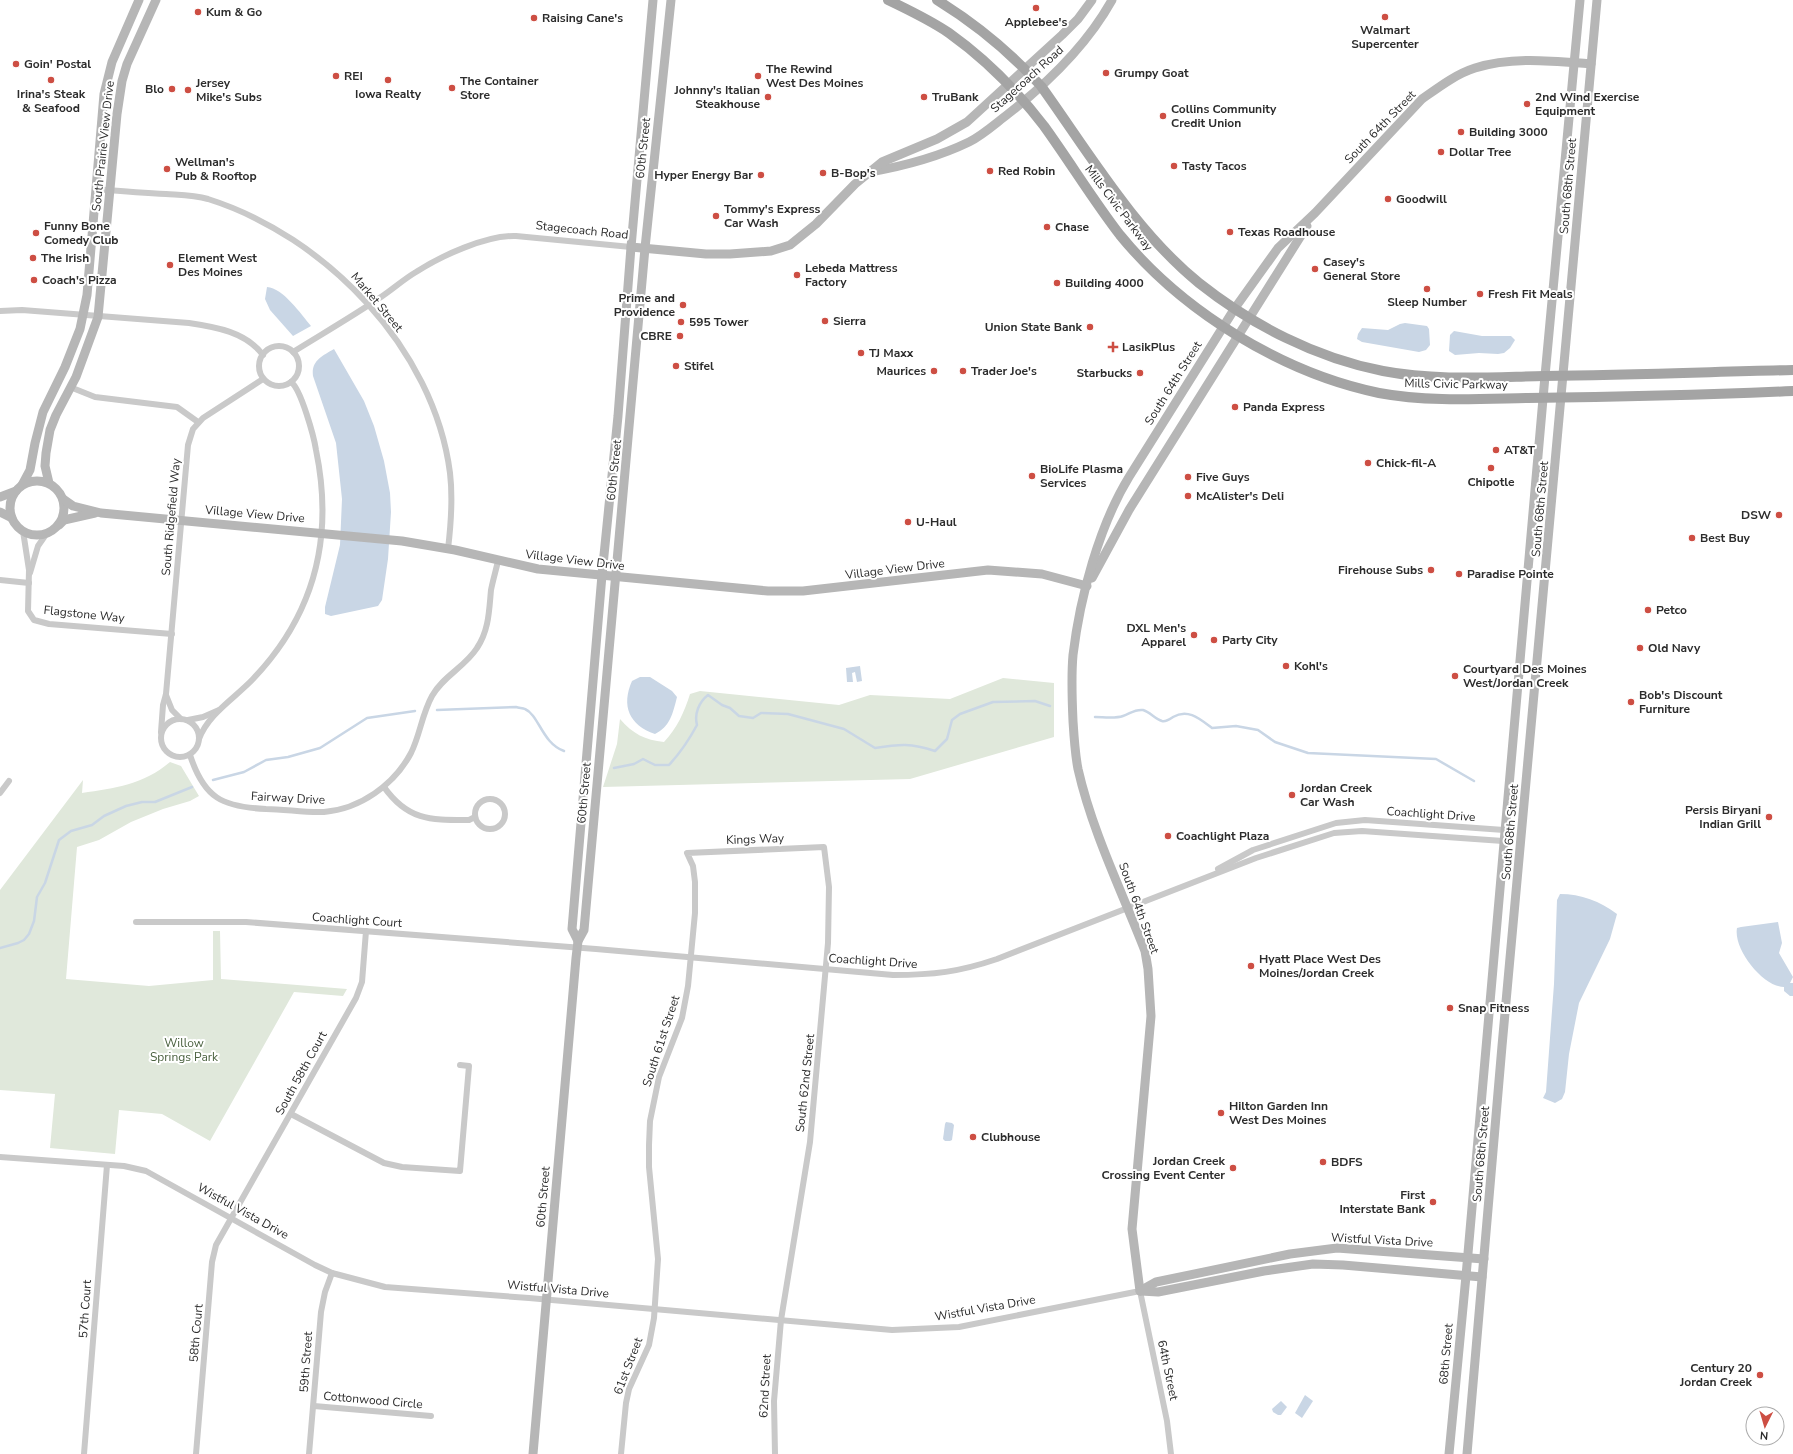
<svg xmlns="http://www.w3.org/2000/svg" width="1793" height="1454" font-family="'Nunito Sans',sans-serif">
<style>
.green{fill:#e0e8db}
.water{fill:#c9d6e5}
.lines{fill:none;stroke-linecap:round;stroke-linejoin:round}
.stream{stroke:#c9d6e5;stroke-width:2.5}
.street{stroke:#c9c9c9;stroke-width:6}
.secondary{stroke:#b6b6b6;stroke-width:9}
.primary{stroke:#a4a4a4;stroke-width:10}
.poi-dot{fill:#cd4e43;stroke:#fff;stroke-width:1.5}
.labels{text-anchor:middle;stroke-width:4;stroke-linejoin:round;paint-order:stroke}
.poi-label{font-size:12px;font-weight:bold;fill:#2c2c2c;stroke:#fff;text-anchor:start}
.street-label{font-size:12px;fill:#2c2c2c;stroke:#fff}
.park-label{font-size:12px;fill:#4a613f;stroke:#fff}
</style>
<rect width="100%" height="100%" fill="#fff"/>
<g class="green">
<path d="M1003,678L1054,683V737L910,779L603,787L617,744L620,719C633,734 645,740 664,742C677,728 684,713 690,694L700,691L839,705L870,695L950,699Z"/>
<path d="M170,762L181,766L199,796L190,801L163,809L131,822L99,840L77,847L66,979L149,986L213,980V931H220L221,979L347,989L343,996L294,992L210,1141L162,1114L119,1110L115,1154L50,1148L55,1094L0,1090V890L83,780L82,793C115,788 143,785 170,762Z"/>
</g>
<g class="water">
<path d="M267,287C283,288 301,314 311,326L293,336L270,310L265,299Z"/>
<polygon points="1405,323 1427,326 1429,329 1430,345 1426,350 1419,352 1362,342 1357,339 1358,334 1362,328 1388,330 1400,324"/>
<polygon points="1454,331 1482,336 1511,336 1515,340 1510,348 1504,353 1498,354 1479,353 1455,355 1449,351 1450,335"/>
<path d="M334,349L364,401L374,426L384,461L390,493L391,512L388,559L382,600L378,606L331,616L325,614V607L340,545L342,499L336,443L313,376C311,361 322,356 334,349Z"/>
<polygon points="860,666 862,681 857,682 855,672 852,673 853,682 847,682 846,668"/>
<path d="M640,677H650L672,691L677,697C673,713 670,727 655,734C629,725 621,706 632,681Z"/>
<path d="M1560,894C1581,894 1600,901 1617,914L1610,939L1579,1003L1569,1054L1565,1092L1562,1099L1555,1103L1543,1098L1546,1092L1554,984L1557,900Z"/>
<path d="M1778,922L1782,943L1779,953L1793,977L1790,983H1793V996H1790L1784,991V987C1763,987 1733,949 1737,928L1741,927Z"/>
<polygon points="946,1122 952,1123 954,1125 952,1140 950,1141 945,1141 943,1139 945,1124"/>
<polygon points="1305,1395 1313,1401 1302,1418 1295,1413"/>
<polygon points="1281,1401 1287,1407 1281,1415 1278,1415 1273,1412 1272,1409"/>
</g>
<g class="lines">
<g class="stream">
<path d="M437,710L516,707C519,708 523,708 525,709C539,715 542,743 564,751"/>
<path d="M1095,717C1103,717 1115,719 1123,716C1130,714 1134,709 1143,710C1150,712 1155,719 1162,721C1166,722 1170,719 1173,717C1188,708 1200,719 1212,728L1236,726L1258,730L1275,742L1308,753L1436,759L1474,781"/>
<path d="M614,768L634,764L643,759L655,765H669C681,752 689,740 697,725C694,714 699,702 708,695L722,705L730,708L739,716L753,718L761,713L788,714L844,729L875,748C900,744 911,743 935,751L947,739L952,720L960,714L993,702L1035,701L1050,706"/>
<polyline points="213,780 244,772 266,760 288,757 320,748 367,718 415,711"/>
<polyline points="0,948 18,943 24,940 29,934 34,921 37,897 45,883 59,840 71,831 92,825 104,816 126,806 142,802 155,802 192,787"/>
</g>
<g class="street">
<path d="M96,189C119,191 143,193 166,194C180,195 194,195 208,199C325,236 434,348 450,473C453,498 451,524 448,549"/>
<path d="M0,311L22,310L189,323C216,327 246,332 263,355"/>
<circle cx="279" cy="366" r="20"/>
<path d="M293,352C322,334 353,316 381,297C393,289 404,279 416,272C441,256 486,235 516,236L631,247"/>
<polyline points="70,387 95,397 177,407 198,422"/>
<polyline points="23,531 29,570 28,611 34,620 49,624 172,634"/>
<polyline points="30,573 38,546 47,533"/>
<polyline points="0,580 29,583"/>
<polyline points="166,695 172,710 181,719"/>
<circle cx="180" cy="738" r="19"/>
<polyline points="188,720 203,717 219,710"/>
<polyline points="161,732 163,705 166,694 188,445 193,429 203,418 263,379"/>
<path d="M199,739C208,714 235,698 253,679C315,614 334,537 316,450C314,437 301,389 291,382"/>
<path d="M190,755C204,798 222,807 266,809C285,809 305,813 324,812C360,809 394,785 411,753C420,735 422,714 432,696C443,676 465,667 477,648C489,630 489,611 491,590C493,580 496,570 498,561"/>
<path d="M384,787C408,821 431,820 469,820L475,817"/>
<polyline points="0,793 9,781"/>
<circle cx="490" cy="814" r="15"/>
<polyline points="1218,869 1253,850 1336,823 1365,820 1504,830"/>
<path d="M136,922H246L596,949L893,975C933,975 959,972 997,959L1256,858L1334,833L1362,831L1503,841"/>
<polyline points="291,1114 384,1163 402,1167 460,1171 469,1066 460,1065"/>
<polyline points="0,1157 124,1166 146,1171 315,1265 332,1273 385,1287 529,1298 892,1330 959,1327 1140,1291 1167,1421 1171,1454"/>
<polyline points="314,1406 431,1416"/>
<polyline points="84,1454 107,1165"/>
<polyline points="196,1454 212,1262 216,1245 356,998 362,982 366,931"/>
<polyline points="309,1454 321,1312 325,1292 332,1273"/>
<polyline points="621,1454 626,1403 629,1389 649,1345 654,1318 658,1259 649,1167 649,1145 650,1121 659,1077 682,1018 688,986 695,913 695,882 693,866 687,853 824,847 829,887 828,943 810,1142 781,1320 774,1401 775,1454"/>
</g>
<g class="secondary">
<path d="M870,172C904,166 938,157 969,142C983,135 996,123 1008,114C1049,82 1087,45 1112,0"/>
<polyline points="631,247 706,254 730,254 771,251 790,245 816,224 855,184 882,162 937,139 967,122 1062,35 1078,19 1092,0"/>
<circle cx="37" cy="508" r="27"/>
<polyline points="49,483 45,466 46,453 50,430 56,415 76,377 98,317 117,114 122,81 127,64 156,0"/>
<polyline points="22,485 30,470 35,443 43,412 65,367 80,329 87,295 104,94 112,62 139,0"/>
<polyline points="0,497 16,491"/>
<polyline points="63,499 73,506 101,513 402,541 455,550 538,569 768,591 803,591 988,570 1042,574 1087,586"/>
<polyline points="0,512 12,518"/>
<polyline points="59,525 64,520 95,513"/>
<polyline points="1092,578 1129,510 1307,226"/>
<polyline points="578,941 572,929 602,575 618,416 631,247 653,0"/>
<path d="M1140,1291L1132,1229L1151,1016L1148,969L1145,951C1122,892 1092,831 1078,769C1075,754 1074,737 1073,721C1072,699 1071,677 1073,655C1080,597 1099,526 1129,477L1235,308L1278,248L1315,213L1422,99C1439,87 1456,74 1475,68C1512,56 1553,61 1591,64"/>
<polyline points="1140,1291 1156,1282 1290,1254 1337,1248 1484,1259"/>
<polyline points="1141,1291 1158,1292 1264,1271 1313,1264 1343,1265 1482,1277"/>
<polyline points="533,1454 576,958 578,941 584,930 645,248 671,0"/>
<polyline points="1449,1454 1466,1276 1545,376 1580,0"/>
<polyline points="1467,1454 1502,1046 1597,0"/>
</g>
<g class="primary">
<path d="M888,0C909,10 930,20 949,33C984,58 1018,92 1044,126C1070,162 1093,200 1120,235C1182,311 1282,373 1379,393C1427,402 1478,399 1527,398C1616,397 1704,395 1793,391"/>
<path d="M937,0C976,24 1010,52 1041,86C1089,153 1135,231 1199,283C1252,325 1316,358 1383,371C1435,381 1491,377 1544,376C1627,375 1710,372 1793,370"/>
</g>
</g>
<g class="poi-dot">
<circle cx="1036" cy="8" r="4"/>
<circle cx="198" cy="12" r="4"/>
<circle cx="1385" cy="17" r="4"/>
<circle cx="534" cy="18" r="4"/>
<circle cx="16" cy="64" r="4"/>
<circle cx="1106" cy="73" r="4"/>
<circle cx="336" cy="76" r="4"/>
<circle cx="758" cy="76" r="4"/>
<circle cx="51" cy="80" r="4"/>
<circle cx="388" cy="80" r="4"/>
<circle cx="452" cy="88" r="4"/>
<circle cx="172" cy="89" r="4"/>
<circle cx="188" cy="90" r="4"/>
<circle cx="768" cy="97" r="4"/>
<circle cx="924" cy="97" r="4"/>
<circle cx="1527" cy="104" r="4"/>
<circle cx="1163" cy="116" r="4"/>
<circle cx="1461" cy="132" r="4"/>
<circle cx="1441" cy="152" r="4"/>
<circle cx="1174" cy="166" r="4"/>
<circle cx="167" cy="169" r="4"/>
<circle cx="990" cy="171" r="4"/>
<circle cx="823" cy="173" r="4"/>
<circle cx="761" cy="175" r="4"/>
<circle cx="1388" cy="199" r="4"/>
<circle cx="716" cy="216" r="4"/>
<circle cx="1047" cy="227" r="4"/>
<circle cx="1230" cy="232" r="4"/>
<circle cx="36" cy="233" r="4"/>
<circle cx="33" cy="258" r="4"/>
<circle cx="170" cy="265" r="4"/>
<circle cx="1315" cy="269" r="4"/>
<circle cx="797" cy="275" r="4"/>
<circle cx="34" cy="280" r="4"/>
<circle cx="1057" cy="283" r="4"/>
<circle cx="1427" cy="289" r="4"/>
<circle cx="1480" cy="294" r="4"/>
<circle cx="683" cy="305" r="4"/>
<circle cx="825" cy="321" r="4"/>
<circle cx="681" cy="322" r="4"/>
<circle cx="1090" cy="327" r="4"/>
<circle cx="680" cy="336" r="4"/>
<path d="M1111 341h4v4h4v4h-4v4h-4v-4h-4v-4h4z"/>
<circle cx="861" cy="353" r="4"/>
<circle cx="676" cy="366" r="4"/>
<circle cx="934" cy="371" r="4"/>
<circle cx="963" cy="371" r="4"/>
<circle cx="1140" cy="373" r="4"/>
<circle cx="1235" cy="407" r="4"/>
<circle cx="1496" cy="450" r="4"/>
<circle cx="1368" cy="463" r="4"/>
<circle cx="1491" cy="468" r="4"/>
<circle cx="1032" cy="476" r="4"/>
<circle cx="1188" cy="477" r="4"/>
<circle cx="1188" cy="496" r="4"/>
<circle cx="1779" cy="515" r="4"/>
<circle cx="908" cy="522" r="4"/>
<circle cx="1692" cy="538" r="4"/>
<circle cx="1431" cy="570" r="4"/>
<circle cx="1459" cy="574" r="4"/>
<circle cx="1648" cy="610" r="4"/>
<circle cx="1194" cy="635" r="4"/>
<circle cx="1214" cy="640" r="4"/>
<circle cx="1640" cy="648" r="4"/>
<circle cx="1286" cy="666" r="4"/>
<circle cx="1455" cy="676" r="4"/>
<circle cx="1631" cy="702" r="4"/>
<circle cx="1292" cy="795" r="4"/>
<circle cx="1769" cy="817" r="4"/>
<circle cx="1168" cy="836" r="4"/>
<circle cx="1251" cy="966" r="4"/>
<circle cx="1450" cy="1008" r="4"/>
<circle cx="1221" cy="1113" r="4"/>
<circle cx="973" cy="1137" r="4"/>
<circle cx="1323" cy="1162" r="4"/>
<circle cx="1233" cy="1168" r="4"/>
<circle cx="1433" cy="1202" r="4"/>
<circle cx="1760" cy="1375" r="4"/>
</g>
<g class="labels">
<g class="poi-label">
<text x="206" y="16">Kum &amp; Go</text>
<text x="542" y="22">Raising Cane's</text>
<text x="1036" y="26" text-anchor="middle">Applebee's</text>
<text x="1385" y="34" text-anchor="middle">Walmart<tspan x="1385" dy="14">Supercenter</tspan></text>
<text x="24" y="68">Goin' Postal</text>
<text x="766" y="73">The Rewind<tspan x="766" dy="14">West Des Moines</tspan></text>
<text x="1114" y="77">Grumpy Goat</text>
<text x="344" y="80">REI</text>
<text x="460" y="85">The Container<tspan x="460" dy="14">Store</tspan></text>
<text x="196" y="87">Jersey<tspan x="196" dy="14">Mike's Subs</tspan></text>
<text x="164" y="93" text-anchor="end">Blo</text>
<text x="760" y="94" text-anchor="end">Johnny's Italian<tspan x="760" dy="14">Steakhouse</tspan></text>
<text x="51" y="98" text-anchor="middle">Irina's Steak<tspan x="51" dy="14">&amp; Seafood</tspan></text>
<text x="388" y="98" text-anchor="middle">Iowa Realty</text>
<text x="932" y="101">TruBank</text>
<text x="1535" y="101">2nd Wind Exercise<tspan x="1535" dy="14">Equipment</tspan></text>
<text x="1171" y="113">Collins Community<tspan x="1171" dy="14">Credit Union</tspan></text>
<text x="1469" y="136">Building 3000</text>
<text x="1449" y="156">Dollar Tree</text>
<text x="175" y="166">Wellman's<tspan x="175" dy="14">Pub &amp; Rooftop</tspan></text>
<text x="1182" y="170">Tasty Tacos</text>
<text x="998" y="175">Red Robin</text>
<text x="831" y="177">B-Bop's</text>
<text x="753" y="179" text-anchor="end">Hyper Energy Bar</text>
<text x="1396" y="203">Goodwill</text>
<text x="724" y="213">Tommy's Express<tspan x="724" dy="14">Car Wash</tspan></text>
<text x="44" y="230">Funny Bone<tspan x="44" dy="14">Comedy Club</tspan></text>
<text x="1055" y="231">Chase</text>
<text x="1238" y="236">Texas Roadhouse</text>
<text x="41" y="262">The Irish</text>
<text x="178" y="262">Element West<tspan x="178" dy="14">Des Moines</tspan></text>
<text x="1323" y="266">Casey's<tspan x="1323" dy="14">General Store</tspan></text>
<text x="805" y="272">Lebeda Mattress<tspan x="805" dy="14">Factory</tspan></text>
<text x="42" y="284">Coach's Pizza</text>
<text x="1065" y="287">Building 4000</text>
<text x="1488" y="298">Fresh Fit Meals</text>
<text x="675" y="302" text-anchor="end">Prime and<tspan x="675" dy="14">Providence</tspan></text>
<text x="1427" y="306" text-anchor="middle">Sleep Number</text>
<text x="833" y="325">Sierra</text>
<text x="689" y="326">595 Tower</text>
<text x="1082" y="331" text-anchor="end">Union State Bank</text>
<text x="672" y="340" text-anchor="end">CBRE</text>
<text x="1122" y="351">LasikPlus</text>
<text x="869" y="357">TJ Maxx</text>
<text x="684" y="370">Stifel</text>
<text x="926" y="375" text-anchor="end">Maurices</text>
<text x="971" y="375">Trader Joe's</text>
<text x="1132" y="377" text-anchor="end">Starbucks</text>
<text x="1243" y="411">Panda Express</text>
<text x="1504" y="454">AT&amp;T</text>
<text x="1376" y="467">Chick-fil-A</text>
<text x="1040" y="473">BioLife Plasma<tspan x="1040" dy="14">Services</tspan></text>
<text x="1196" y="481">Five Guys</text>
<text x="1491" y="486" text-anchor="middle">Chipotle</text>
<text x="1196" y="500">McAlister's Deli</text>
<text x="1771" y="519" text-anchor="end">DSW</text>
<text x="916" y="526">U-Haul</text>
<text x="1700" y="542">Best Buy</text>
<text x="1423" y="574" text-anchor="end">Firehouse Subs</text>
<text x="1467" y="578">Paradise Pointe</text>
<text x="1656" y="614">Petco</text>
<text x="1186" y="632" text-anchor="end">DXL Men's<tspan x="1186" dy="14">Apparel</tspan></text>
<text x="1222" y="644">Party City</text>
<text x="1648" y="652">Old Navy</text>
<text x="1294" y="670">Kohl's</text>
<text x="1463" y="673">Courtyard Des Moines<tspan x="1463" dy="14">West/Jordan Creek</tspan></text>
<text x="1639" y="699">Bob's Discount<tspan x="1639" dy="14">Furniture</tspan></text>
<text x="1300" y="792">Jordan Creek<tspan x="1300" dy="14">Car Wash</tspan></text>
<text x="1761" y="814" text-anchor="end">Persis Biryani<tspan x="1761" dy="14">Indian Grill</tspan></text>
<text x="1176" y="840">Coachlight Plaza</text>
<text x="1259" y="963">Hyatt Place West Des<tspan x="1259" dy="14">Moines/Jordan Creek</tspan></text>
<text x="1458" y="1012">Snap Fitness</text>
<text x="1229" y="1110">Hilton Garden Inn<tspan x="1229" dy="14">West Des Moines</tspan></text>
<text x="981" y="1141">Clubhouse</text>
<text x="1225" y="1165" text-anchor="end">Jordan Creek<tspan x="1225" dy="14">Crossing Event Center</tspan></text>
<text x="1331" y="1166">BDFS</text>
<text x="1425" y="1199" text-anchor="end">First<tspan x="1425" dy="14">Interstate Bank</tspan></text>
<text x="1752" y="1372" text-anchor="end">Century 20<tspan x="1752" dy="14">Jordan Creek</tspan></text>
</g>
<g class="street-label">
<text transform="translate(1027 79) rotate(-42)" y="4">Stagecoach Road</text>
<text transform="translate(1380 127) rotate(-46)" y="4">South 64th Street</text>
<text transform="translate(103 146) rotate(-84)" y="4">South Prairie View Drive</text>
<text transform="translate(643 148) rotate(-84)" y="4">60th Street</text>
<text transform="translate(1568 186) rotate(-85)" y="4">South 68th Street</text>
<text transform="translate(1119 208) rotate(53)" y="4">Mills Civic Parkway</text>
<text transform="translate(582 230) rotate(6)" y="4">Stagecoach Road</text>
<text transform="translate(377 302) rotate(50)" y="4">Market Street</text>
<text transform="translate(1173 383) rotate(-58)" y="4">South 64th Street</text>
<text transform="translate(1456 384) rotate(1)" y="4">Mills Civic Parkway</text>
<text transform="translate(614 470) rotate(-84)" y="4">60th Street</text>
<text transform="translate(1540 509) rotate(-85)" y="4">South 68th Street</text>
<text transform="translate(255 514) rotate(5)" y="4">Village View Drive</text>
<text transform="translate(171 517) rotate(-85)" y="4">South Ridgefield Way</text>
<text transform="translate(575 560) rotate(7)" y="4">Village View Drive</text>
<text transform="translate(895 569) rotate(-7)" y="4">Village View Drive</text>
<text transform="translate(84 614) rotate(6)" y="4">Flagstone Way</text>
<text transform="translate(584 793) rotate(-85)" y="4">60th Street</text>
<text transform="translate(288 798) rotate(3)" y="4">Fairway Drive</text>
<text transform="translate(1431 814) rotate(4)" y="4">Coachlight Drive</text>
<text transform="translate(1510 832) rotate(-85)" y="4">South 68th Street</text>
<text transform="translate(755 839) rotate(-2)" y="4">Kings Way</text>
<text transform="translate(1139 908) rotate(70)" y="4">South 64th Street</text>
<text transform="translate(357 920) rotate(4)" y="4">Coachlight Court</text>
<text transform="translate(873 961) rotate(4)" y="4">Coachlight Drive</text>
<text transform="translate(661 1041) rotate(-72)" y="4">South 61st Street</text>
<text transform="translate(301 1073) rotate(-61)" y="4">South 58th Court</text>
<text transform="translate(805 1083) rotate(-84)" y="4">South 62nd Street</text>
<text transform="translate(1481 1154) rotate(-85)" y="4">South 68th Street</text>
<text transform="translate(543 1197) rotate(-85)" y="4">60th Street</text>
<text transform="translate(243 1211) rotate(29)" y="4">Wistful Vista Drive</text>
<text transform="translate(1382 1240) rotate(3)" y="4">Wistful Vista Drive</text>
<text transform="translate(558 1289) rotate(5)" y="4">Wistful Vista Drive</text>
<text transform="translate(985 1308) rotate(-10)" y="4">Wistful Vista Drive</text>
<text transform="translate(85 1309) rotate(-86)" y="4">57th Court</text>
<text transform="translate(196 1333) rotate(-85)" y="4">58th Court</text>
<text transform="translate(1446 1354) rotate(-85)" y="4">68th Street</text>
<text transform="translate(306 1362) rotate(-86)" y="4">59th Street</text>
<text transform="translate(628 1366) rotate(-69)" y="4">61st Street</text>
<text transform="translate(1168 1370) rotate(78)" y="4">64th Street</text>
<text transform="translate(765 1386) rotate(-87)" y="4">62nd Street</text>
<text transform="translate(373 1400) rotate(5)" y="4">Cottonwood Circle</text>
</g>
<g class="park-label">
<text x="184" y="1047">Willow<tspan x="184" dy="14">Springs Park</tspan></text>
</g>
</g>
<g transform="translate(1765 1426) rotate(185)"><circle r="19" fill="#ffffff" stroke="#ababab"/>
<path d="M0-3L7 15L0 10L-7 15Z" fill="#cd4e43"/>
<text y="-6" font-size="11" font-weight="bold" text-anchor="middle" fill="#2c2c2c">N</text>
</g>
</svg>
